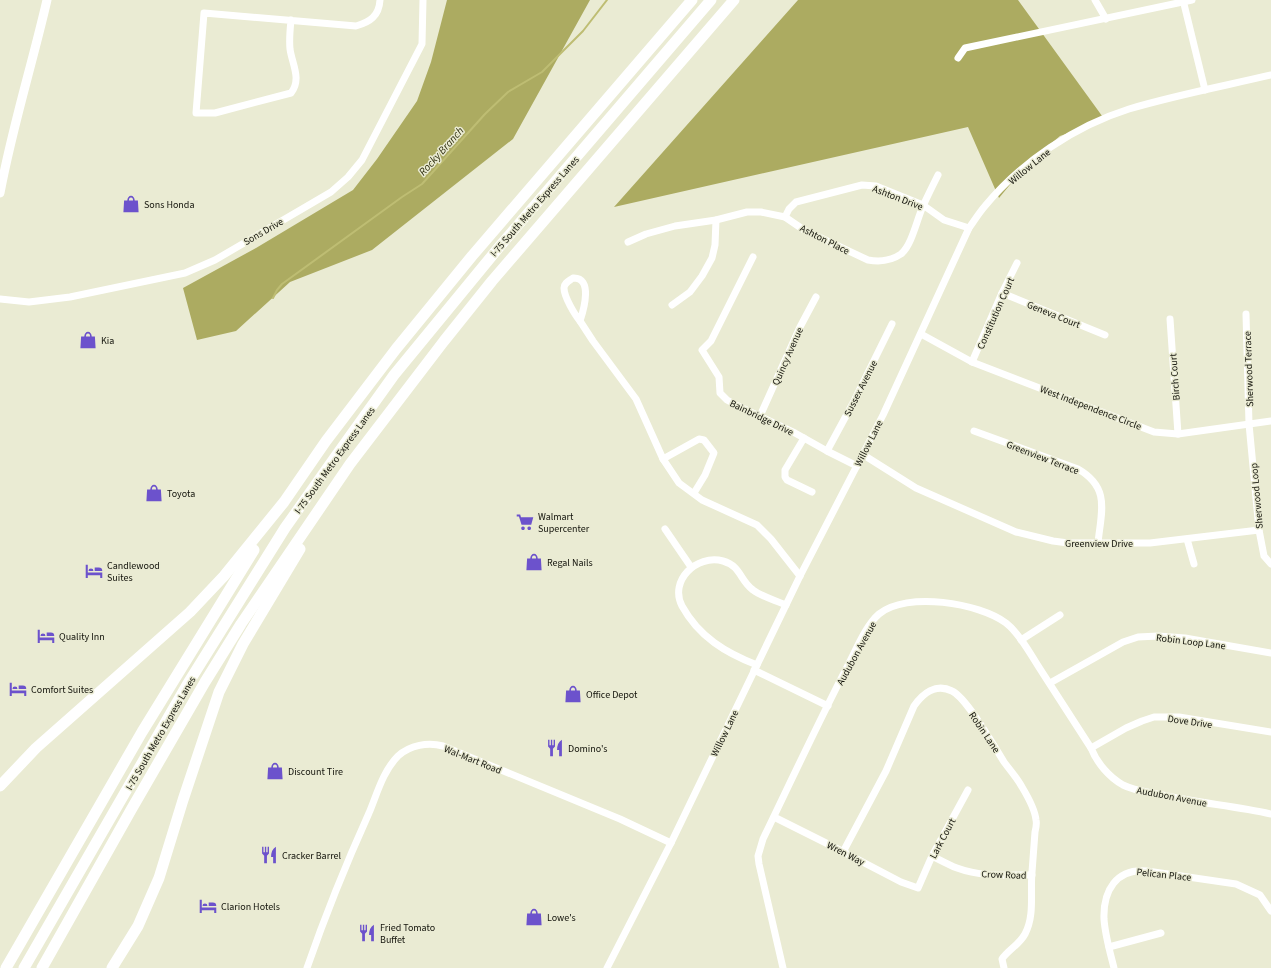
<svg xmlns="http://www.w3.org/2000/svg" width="1271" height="968" font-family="'Source Sans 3',sans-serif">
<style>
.forest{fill:#acab61}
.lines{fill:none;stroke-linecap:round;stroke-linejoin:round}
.stream{stroke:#bebd73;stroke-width:2}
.minor{stroke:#fff;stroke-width:7}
.major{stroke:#fff;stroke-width:9}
.highway{stroke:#fff;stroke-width:11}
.labels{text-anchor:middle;stroke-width:3;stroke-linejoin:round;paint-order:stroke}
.street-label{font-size:10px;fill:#13130b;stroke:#eaebd3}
.poi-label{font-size:10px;fill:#13130b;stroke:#eaebd3;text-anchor:start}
.water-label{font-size:11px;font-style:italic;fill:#2f2f0e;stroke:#eaebd3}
</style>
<rect width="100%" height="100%" fill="#eaebd3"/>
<g class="forest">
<polygon points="447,0 590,0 513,139 372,250 290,282 236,331 197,340 183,288 256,248 353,190 377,159 417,101 431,62"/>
<polygon points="798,0 1018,0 1105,120 1060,136 1028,163 999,198 968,127 614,207"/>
</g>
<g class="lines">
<polyline class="stream" points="273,298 277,290 282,284 402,197 422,184 485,114 508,92 542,72 583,31 607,0"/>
<g class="minor">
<polyline points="1095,0 1106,19"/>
<polyline points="1183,0 1205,90"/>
<path d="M291,20C290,30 289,39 290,49C292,64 302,79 291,93L215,113H196L204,13L356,26C370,22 379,16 380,0"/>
<polyline points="958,58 965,48 1192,0"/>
<polyline points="785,217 789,209 796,202 862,185 876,186 923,205 944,220 969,228"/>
<path d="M628,242L646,234L675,226L716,220L747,212H761L785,217L804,230L868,260C879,262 891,261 901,254C912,245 917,219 923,206C928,195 933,185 938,175"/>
<polyline points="753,257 711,341 702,350 719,377 720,393 727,400 738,406 795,433 827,451 857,466"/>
<path d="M573,278C593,277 584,309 580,321C575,315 564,297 564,288C564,283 569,281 573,278Z"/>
<polyline points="1002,293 1105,335"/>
<polyline points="0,299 29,302 70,297 185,273 215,260 331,192 348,177 362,160 422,44 423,0"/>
<polyline points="672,305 690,292 702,276 712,258 715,245 716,220"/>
<polyline points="1246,314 1249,424 1259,530 1264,556 1271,564"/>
<polyline points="1170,319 1178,434"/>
<polyline points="580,321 593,341 636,399 663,459 679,483 702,500 757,525 771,539 800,576"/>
<polyline points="921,334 972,362 1154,432 1178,434 1271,421"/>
<polyline points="972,362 1002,293 1017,263"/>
<polyline points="760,416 800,327 816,297"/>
<path d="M974,431L1078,469C1111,488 1101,512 1098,543"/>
<polyline points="804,438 785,470 785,477 787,480 812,492"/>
<polyline points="827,451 853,403 892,324"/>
<polyline points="862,454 916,488 1016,532 1053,541 1068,543 1150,543 1259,530"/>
<polyline points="663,459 699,439 704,440 714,453 705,475 694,493"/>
<polyline points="665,529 691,567"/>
<polyline points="1187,539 1194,564"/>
<polyline points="1021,640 1060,615"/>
<path d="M757,665C726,653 699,637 682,606C669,581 696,554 723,561C741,566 740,581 753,590C762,597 775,600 786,605"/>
<polyline points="754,670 828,706"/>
<polyline points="1050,683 1123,642 1138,637 1158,636 1185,638 1271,653"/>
<polyline points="1091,748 1126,728 1142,721 1154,717 1179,717 1271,732"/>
<polyline points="774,817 832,846 901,882 918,888 932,856 968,790"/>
<path d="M843,852L886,771L914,706C923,693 936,683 952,691C967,698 994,746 1004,762C1010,770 1017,778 1022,787C1028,797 1035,809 1036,820C1037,824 1036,828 1035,832C1034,845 1033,859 1032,872C1030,893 1035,915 1025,934C1019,945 1008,950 1002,959L1004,968"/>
<path d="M932,856C940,860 949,865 957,868C981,877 1007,875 1032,875"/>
<polyline points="1109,947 1161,933"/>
<path d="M307,968C325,916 346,864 369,813C377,794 383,771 398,756C410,745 428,742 443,746L620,819L671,843"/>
<path d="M607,968L671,843L800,576L883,415L969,228C974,221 979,213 985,206C1021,162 1075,126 1129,109C1176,95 1224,86 1271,75"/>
<path d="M783,968L759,864L758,856L763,839C791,781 818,723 848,665C856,650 866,625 879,614C907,591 979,603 1006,623C1020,634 1032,657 1042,672C1058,697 1075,723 1091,748C1097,763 1109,777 1123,785C1135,791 1149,792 1162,795C1198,803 1235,806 1271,814"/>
<path d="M1114,968C1110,952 1105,935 1104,919C1103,891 1116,868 1147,871L1236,884L1260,895L1271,911"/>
</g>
<path class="major" d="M0,193C12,128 32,65 47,0"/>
<g class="highway">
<polyline points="0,786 36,748 190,612 224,576 284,502 326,441 396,349 472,256 692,0"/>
<polyline points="6,968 142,732 254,550"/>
<polyline points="24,968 187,685 285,528 336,456 394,375 500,246 711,0"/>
<polyline points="42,968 131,810 205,682 241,624 350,464 444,341 492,281 734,0"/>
<polyline points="112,968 138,926 159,878 183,800 219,692 243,644 300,549"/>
</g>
</g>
<defs>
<g id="shop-bare" transform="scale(1.38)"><path d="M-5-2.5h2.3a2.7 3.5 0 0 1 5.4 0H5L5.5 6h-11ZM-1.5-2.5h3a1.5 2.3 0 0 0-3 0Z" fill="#6c52cc" stroke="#eaebd3" stroke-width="2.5" paint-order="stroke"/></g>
<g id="supermarket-bare" transform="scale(1.38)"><path d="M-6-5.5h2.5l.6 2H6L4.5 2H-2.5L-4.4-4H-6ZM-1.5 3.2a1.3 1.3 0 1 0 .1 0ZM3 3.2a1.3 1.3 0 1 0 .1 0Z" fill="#6c52cc" stroke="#eaebd3" stroke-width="2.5" paint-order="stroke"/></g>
<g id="hotel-bare" transform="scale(1.38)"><path d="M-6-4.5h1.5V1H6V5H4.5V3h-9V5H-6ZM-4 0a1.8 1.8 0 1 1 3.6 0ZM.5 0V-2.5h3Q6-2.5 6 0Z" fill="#6c52cc" stroke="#eaebd3" stroke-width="2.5" paint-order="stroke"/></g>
<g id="restaurant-bare" transform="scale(1.38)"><path d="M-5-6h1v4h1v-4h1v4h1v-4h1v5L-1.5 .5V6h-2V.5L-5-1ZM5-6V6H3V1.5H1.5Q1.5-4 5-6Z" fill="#6c52cc" stroke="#eaebd3" stroke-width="2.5" paint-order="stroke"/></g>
</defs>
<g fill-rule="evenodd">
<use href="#shop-bare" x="131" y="204"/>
<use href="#shop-bare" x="88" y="340"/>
<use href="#shop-bare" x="154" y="493"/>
<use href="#supermarket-bare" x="525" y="522"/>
<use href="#shop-bare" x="534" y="562"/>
<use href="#hotel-bare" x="94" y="571"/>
<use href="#hotel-bare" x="46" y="636"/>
<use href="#hotel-bare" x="18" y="689"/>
<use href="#shop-bare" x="573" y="694"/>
<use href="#restaurant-bare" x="555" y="748"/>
<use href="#shop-bare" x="275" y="771"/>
<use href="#restaurant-bare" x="269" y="855"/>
<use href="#hotel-bare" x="208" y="906"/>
<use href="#shop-bare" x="534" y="917"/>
<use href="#restaurant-bare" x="367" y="933"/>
</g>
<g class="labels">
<g class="street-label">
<text transform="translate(1029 166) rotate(-39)" y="4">Willow Lane</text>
<text transform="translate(898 197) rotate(21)" y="4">Ashton Drive</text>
<text transform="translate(534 206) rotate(-49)" y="4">I-75 South Metro Express Lanes</text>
<text transform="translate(263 231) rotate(-30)" y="4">Sons Drive</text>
<text transform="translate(825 239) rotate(27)" y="4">Ashton Place</text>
<text transform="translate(995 313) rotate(-66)" y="4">Constitution Court</text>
<text transform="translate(1054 314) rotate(22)" y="4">Geneva Court</text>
<text transform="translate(787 356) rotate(-66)" y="4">Quincy Avenue</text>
<text transform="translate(1248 369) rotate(-92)" y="4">Sherwood Terrace</text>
<text transform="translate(1174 377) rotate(-94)" y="4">Birch Court</text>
<text transform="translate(860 388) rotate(-63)" y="4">Sussex Avenue</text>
<text transform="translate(1091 407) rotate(21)" y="4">West Independence Circle</text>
<text transform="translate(762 417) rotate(26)" y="4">Bainbridge Drive</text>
<text transform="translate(868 443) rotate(-63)" y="4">Willow Lane</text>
<text transform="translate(1043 457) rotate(21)" y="4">Greenview Terrace</text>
<text transform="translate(334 460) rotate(-54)" y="4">I-75 South Metro Express Lanes</text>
<text transform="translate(1256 496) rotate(-95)" y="4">Sherwood Loop</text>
<text x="1099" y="547">Greenview Drive</text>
<text transform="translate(1191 641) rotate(7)" y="4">Robin Loop Lane</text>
<text transform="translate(856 653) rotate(-61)" y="4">Audubon Avenue</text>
<text transform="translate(1190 721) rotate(8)" y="4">Dove Drive</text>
<text transform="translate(985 732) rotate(56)" y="4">Robin Lane</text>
<text transform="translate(160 733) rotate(-60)" y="4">I-75 South Metro Express Lanes</text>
<text transform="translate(724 733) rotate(-64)" y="4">Willow Lane</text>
<text transform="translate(473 759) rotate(22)" y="4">Wal-Mart Road</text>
<text transform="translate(1172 796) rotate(11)" y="4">Audubon Avenue</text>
<text transform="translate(942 838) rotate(-62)" y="4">Lark Court</text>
<text transform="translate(846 853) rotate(27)" y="4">Wren Way</text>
<text transform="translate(1004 874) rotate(2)" y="4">Crow Road</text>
<text transform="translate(1164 874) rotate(6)" y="4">Pelican Place</text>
</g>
<g class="poi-label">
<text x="144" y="208">Sons Honda</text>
<text x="101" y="344">Kia</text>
<text x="167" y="497">Toyota</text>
<text x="538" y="520">Walmart<tspan x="538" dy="12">Supercenter</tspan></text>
<text x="547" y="566">Regal Nails</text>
<text x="107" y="569">Candlewood<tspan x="107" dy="12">Suites</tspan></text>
<text x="59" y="640">Quality Inn</text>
<text x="31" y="693">Comfort Suites</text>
<text x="586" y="698">Office Depot</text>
<text x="568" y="752">Domino's</text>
<text x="288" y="775">Discount Tire</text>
<text x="282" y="859">Cracker Barrel</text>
<text x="221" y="910">Clarion Hotels</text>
<text x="547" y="921">Lowe's</text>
<text x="380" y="931">Fried Tomato<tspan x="380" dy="12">Buffet</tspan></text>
</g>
<g class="water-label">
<text transform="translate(441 151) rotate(-48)" y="4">Rocky Branch</text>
</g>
</g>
</svg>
